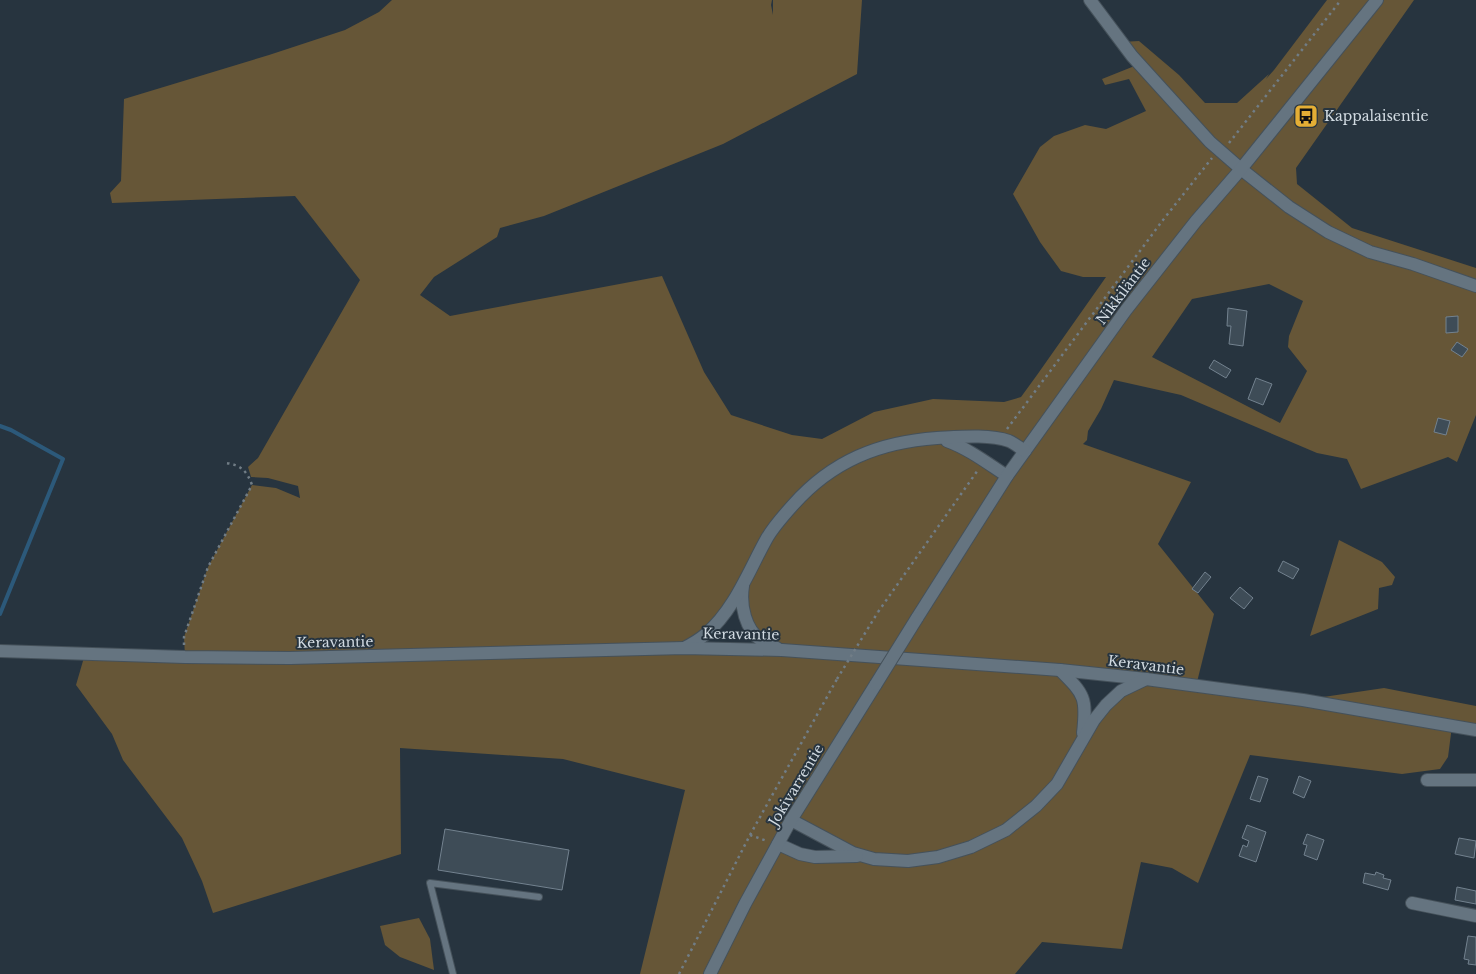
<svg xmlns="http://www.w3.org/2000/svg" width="1476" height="974" font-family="'Libre Baskerville',serif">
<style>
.green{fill:#665637;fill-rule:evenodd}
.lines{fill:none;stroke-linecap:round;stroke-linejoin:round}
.stream{stroke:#2c597a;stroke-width:4}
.building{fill:#3e4c57;stroke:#73828f}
.lane-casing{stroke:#45515a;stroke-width:8}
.street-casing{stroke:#45515a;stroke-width:14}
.secondary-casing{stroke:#45515a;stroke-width:14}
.path{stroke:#717d86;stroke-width:2.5;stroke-dasharray:2.5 4;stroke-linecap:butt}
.lane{stroke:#657480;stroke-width:6}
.street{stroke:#657480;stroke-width:12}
.secondary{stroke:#657480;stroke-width:12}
.secondary-bridge-casing{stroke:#45515a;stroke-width:14;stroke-linecap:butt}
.path-bridge{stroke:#717d86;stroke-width:2.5;stroke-dasharray:2.5 4;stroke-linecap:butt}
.secondary-bridge{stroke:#657480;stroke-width:12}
.labels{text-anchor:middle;stroke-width:4;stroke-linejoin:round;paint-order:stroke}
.poi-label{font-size:14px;fill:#d1dae1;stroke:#27343f;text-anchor:start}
.street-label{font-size:14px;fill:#d1dae1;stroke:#27343f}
</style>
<rect width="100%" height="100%" fill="#27343f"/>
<g class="green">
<path d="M392,0H772L771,5L773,15V0H862L857,74L723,144L544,216L500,228L497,237L434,277L420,295L450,316L662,276L704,372L731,415L792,435L822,439L874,412L933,399L1004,402L1021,397L1037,375L1106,277H1083L1061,271L1040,242L1013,194L1040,147L1054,136L1085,125L1106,129L1146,111L1129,79L1105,85L1102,79L1137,65L1121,42L1139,41L1179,75L1205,103H1237L1269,74L1266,79L1274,70L1327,0H1414L1296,168L1297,184L1352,228L1476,268V415L1457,462L1448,457L1361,489L1347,459L1317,453L1181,395L1114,380L1101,409L1088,431L1087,440L1083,444L1191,482L1158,544L1214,614L1196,686L1303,700L1384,688L1476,706V735L1452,726L1448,757L1440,769L1402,774L1250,755L1198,883L1172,868L1141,862L1122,949L1042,942L1015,974H640L685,790L563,759L400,748L401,854L213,913L202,881L182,838L123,760L112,734L76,685L85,654L185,657L184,637L208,567L252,485L276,488L300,498L298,486L268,478L251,477L248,467L258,458L360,280L295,196L112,203L110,193L121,181L124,99L269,55L345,30L379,12ZM1269,284L1303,301L1289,336L1288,347L1307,371L1280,423L1152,357L1192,299ZM941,437L1010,442L1025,451L1007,476ZM742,595L761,641L782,650L685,647L723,614ZM1061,671L1145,680L1094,720ZM791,820L848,856L815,857L778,844Z"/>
<polygon points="1339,540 1382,562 1395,577 1392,585 1379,588 1378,609 1310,636"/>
<polygon points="419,918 430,939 434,970 400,957 385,945 380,926"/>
</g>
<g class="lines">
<polyline class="stream" points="0,426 11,430 63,459 0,614"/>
</g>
<g class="building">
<polygon points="1228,308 1247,311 1243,346 1229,344 1231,326 1227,326"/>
<polygon points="1458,316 1458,332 1446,333 1446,317"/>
<polygon points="1457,342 1468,349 1462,357 1451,350"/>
<polygon points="1214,360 1231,370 1226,378 1209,368"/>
<polygon points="1256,378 1272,384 1263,405 1248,399"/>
<polygon points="1438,418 1450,421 1446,435 1434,432"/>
<polygon points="1283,561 1299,569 1293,579 1278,571"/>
<polygon points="1205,572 1211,577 1198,593 1192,589"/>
<polygon points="1240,587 1253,598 1244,609 1230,598"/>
<polygon points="1258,776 1268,779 1260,802 1250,799"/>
<polygon points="1299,776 1311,781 1304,798 1293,793"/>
<polygon points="1247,825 1266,832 1256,862 1239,856 1243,845 1247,847 1249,841 1242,838"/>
<polygon points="445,829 569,850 562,890 438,870"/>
<polygon points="1307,834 1324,840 1317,860 1304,855 1307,845 1303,844"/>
<polygon points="1459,838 1476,841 1474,858 1455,854"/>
<polygon points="1376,872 1384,875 1383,878 1391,880 1388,890 1363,883 1365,873 1375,875"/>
<polygon points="1457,887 1476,891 1476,904 1455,900"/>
<polygon points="1468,936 1476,937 1476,965 1468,964 1469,960 1464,959"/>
</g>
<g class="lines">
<g class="lane-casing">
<polyline id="lane" points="453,974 430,883 539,897"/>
</g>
<g class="street-casing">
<g id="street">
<polyline points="1090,0 1132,56 1210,142 1241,169 1289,207 1328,232 1370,252 1413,264 1476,286"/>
<polyline points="1427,780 1476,780"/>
<polyline points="1412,903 1476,916"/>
</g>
</g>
<g class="secondary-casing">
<g id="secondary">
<path d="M947,441C969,449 987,463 1007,476"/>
<path d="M743,586C740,605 745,630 762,641C766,644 772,646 777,648"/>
<polyline points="917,618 1007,476 1126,310 1196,221 1241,169 1377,0"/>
<path d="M684,648C692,644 700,639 706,634C735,609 749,570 767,538C774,526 784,515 793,505C832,461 879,442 937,438C958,437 989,434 1009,441C1014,443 1020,448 1025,451"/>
<polyline points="0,651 185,657 290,658 684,648 782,650 1060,670 1146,679 1303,700 1476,730"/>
<path d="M1060,670C1085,695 1087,698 1083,733"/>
<polyline points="791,820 853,853 874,859 908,861 938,857 971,847 1006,830 1036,806 1057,784 1094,720 1106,705 1121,691 1146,679"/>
<polyline points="778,844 800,854 815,857 857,856"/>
<polyline points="710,974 745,904 791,820 876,684"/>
</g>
</g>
<g class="path">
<polyline points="1229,143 1341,0"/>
<polyline points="1007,429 1163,220 1212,158"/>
<polyline points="878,612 978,470"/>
<path d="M184,645V637L208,567L252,485C247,471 241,465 226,463"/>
<polyline points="750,835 767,841"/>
<polyline points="679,974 750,835 837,679"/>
</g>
<use href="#lane" class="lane"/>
<use href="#street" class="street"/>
<use href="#secondary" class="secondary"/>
<g class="secondary-bridge-casing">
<polyline id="secondary-bridge" points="876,684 917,618"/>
</g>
<polyline class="path-bridge" points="837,679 878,612"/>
<use href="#secondary-bridge" class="secondary-bridge"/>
</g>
<defs>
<g id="bus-square" transform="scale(1.25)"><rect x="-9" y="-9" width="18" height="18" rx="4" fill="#e4ae35" stroke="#27343f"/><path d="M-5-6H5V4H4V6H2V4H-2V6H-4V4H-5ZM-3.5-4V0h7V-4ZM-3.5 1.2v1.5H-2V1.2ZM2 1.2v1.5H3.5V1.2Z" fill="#111"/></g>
</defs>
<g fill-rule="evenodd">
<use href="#bus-square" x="1306" y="116"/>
</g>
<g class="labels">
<g class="poi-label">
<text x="1324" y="121">Kappalaisentie</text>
</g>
<g class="street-label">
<text transform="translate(1123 291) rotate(-53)" y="5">Nikkiläntie</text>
<text transform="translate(741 634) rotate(1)" y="5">Keravantie</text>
<text transform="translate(335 642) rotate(-1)" y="5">Keravantie</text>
<text transform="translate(1146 665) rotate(7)" y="5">Keravantie</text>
<text transform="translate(796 785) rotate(-59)" y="5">Jokivarrentie</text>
</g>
</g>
</svg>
